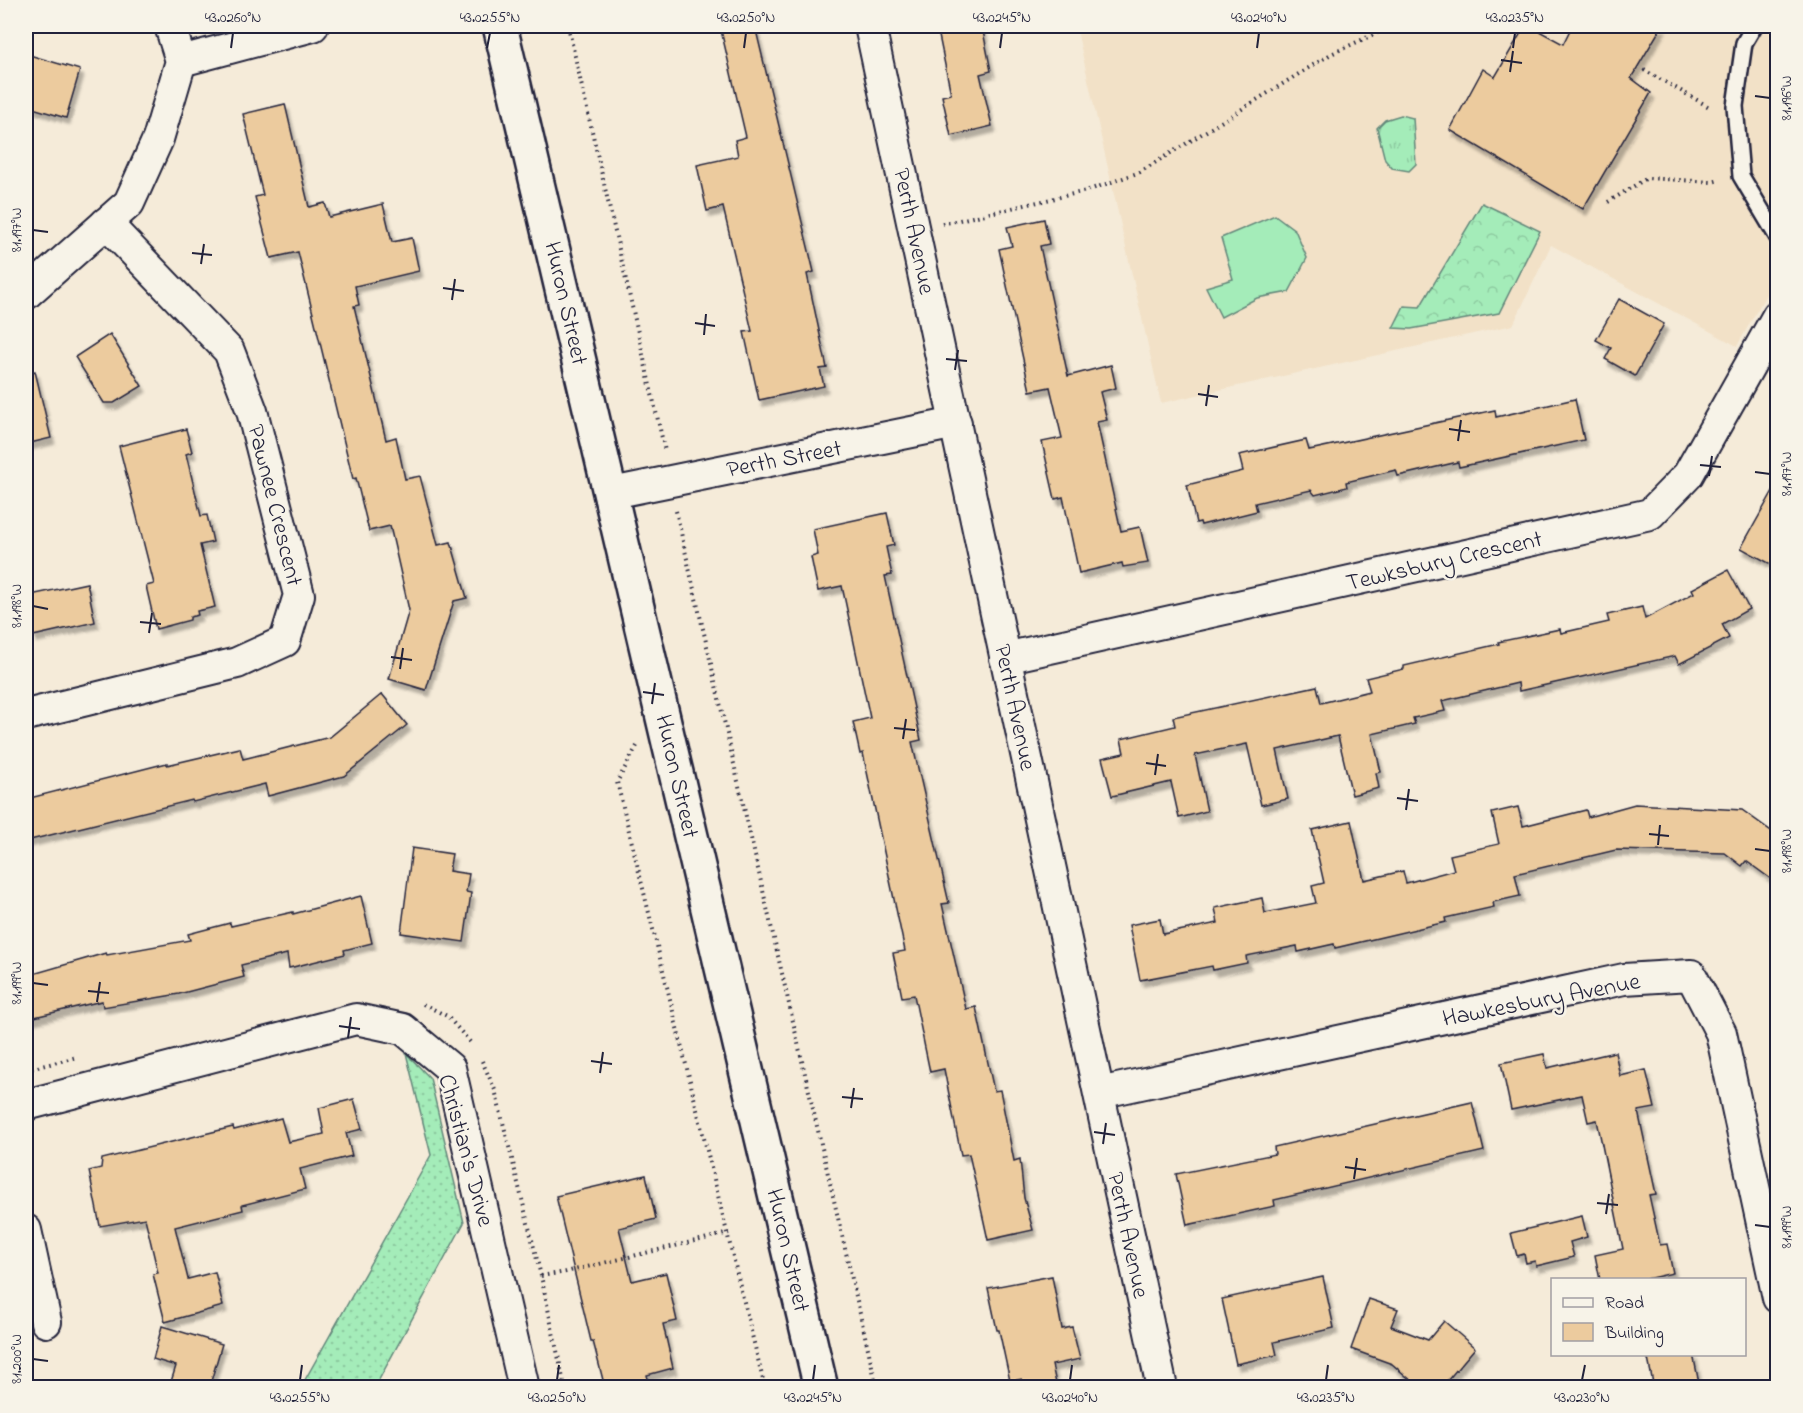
<svg xmlns="http://www.w3.org/2000/svg" width="1803" height="1413" font-family="'Indie Flower',sans-serif">
<style>
.built{fill:#f2e1c7}
.grass{fill:url(#grass-dots);stroke:#63877a;stroke-width:1.5}
.forest{fill:url(#forest-crowns);stroke:#63877a;stroke-width:1.5}
.park{fill:url(#park-tufts);stroke:#63877a;stroke-width:1.5}
.pitch{fill:#a4ecb9;stroke:#63877a;stroke-width:1.5}
.building{fill:#eccb9e;stroke:#22223b;stroke-width:1.5;filter:url(#shadow)}
.lines{fill:none;stroke-linecap:round;stroke-linejoin:round}
.lane-casing{stroke:#22223b;stroke-width:20}
.street-casing{stroke:#22223b;stroke-width:34}
.secondary-casing{stroke:#22223b;stroke-width:38}
.path{stroke:#22223b;stroke-width:4;stroke-dasharray:1.5 4.5;stroke-linecap:butt}
.lane{stroke:#f7f3e8;stroke-width:15}
.street{stroke:#f7f3e8;stroke-width:30}
.secondary{stroke:#f7f3e8;stroke-width:33}
.ticks{fill:none;stroke:#22223b;stroke-width:2}
.labels{text-anchor:middle;stroke-width:5;stroke-linejoin:round;paint-order:stroke}
.street-label{font-size:24px;fill:#22223b;stroke:#f7f3e8}
.neatline{fill:none;stroke:#22223b;stroke-width:2}
.ticks-label{font-size:15px;text-anchor:middle;fill:#22223b}
</style>
<defs>
<pattern id="grass-dots" width="8" height="8" patternUnits="userSpaceOnUse" patternTransform="scale(1.5)"><rect width="8" height="8" fill="#a4ecb9"/><path d="M2 2h.1M6 6h.1" fill="none" stroke="#8dcaa0" stroke-width="1.8" stroke-linecap="round"/></pattern>
<pattern id="forest-crowns" width="20" height="18" patternUnits="userSpaceOnUse" patternTransform="scale(1.5)"><rect width="20" height="18" fill="#a4ecb9"/><path d="M2 6a3 3 0 1 1 6 0M12 15a3 3 0 1 1 6 0" fill="none" stroke="#8dcaa0"/></pattern>
<pattern id="park-tufts" width="24" height="20" patternUnits="userSpaceOnUse" patternTransform="scale(1.5)"><rect width="24" height="20" fill="#a4ecb9"/><path d="M3 7l-1-3M5 7V3M7 7l1-3M15 17l-1-3M17 17v-4M19 17l1-3" fill="none" stroke="#8dcaa0"/></pattern>
<filter id="shadow"><feDropShadow dx="3.5" dy="6" stdDeviation="1.5" flood-color="#0004"/></filter>
</defs>
<rect width="100%" height="100%" fill="#f5ebd9"/>
<filter id="ink" filterUnits="userSpaceOnUse"><feTurbulence type="fractalNoise" baseFrequency=".0167" numOctaves="2"/><feDisplacementMap in="SourceGraphic" scale="12" xChannelSelector="R" yChannelSelector="G"/><feConvolveMatrix kernelMatrix="1 2 1 2 8 2 1 2 1" color-interpolation-filters="sRGB"/></filter>
<g filter="url(#ink)">
<polygon class="built" points="1076,26 1777,26 1777,275 1737,346 1551,245 1513,325 1161,403"/>
<polygon class="grass" points="406,1053 430,1078 464,1223 375,1387 301,1387 431,1155"/>
<polygon class="forest" points="1482,203 1540,231 1499,313 1411,329 1393,328 1404,306 1420,307"/>
<polygon class="park" points="1401,115 1413,118 1416,164 1409,171 1392,168 1385,160 1377,128 1385,120"/>
<polygon class="pitch" points="1275,215 1295,230 1307,258 1289,292 1257,298 1221,317 1206,287 1233,279 1221,238"/>
<g class="building">
<polygon points="720,26 755,26 814,272 807,274 827,368 820,369 824,386 759,400 744,332 752,331 723,207 707,211 697,165 738,156 735,140 746,137"/>
<polygon points="937,26 982,26 991,71 980,74 992,126 951,136 942,96 951,94"/>
<polygon points="1525,26 1530,26 1563,44 1572,26 1662,26 1631,78 1651,93 1583,209 1450,130 1483,69 1495,77"/>
<polygon points="26,54 80,70 66,118 26,106"/>
<polygon points="285,104 309,207 325,203 329,217 383,204 392,242 412,238 419,271 355,286 359,305 354,306 386,440 396,437 405,479 420,476 438,545 451,542 467,598 454,601 426,690 389,679 409,610 390,526 369,531 356,478 353,479 298,252 271,258 255,197 263,195 243,114"/>
<polygon points="1044,219 1049,244 1040,246 1068,376 1111,365 1116,388 1100,392 1107,420 1097,422 1121,531 1140,527 1148,563 1123,567 1122,563 1079,573 1063,497 1055,499 1042,442 1062,438 1050,387 1030,391 999,249 1012,246 1007,227"/>
<polygon points="1619,299 1664,324 1635,376 1605,359 1611,348 1596,340"/>
<polygon points="110,334 142,386 114,403 104,403 75,357"/>
<polygon points="35,371 51,438 26,444 26,372"/>
<polygon points="1575,399 1584,440 1459,467 1458,462 1398,476 1396,470 1346,482 1347,487 1315,495 1311,490 1255,503 1257,511 1201,525 1200,522 1196,523 1187,485 1243,471 1239,455 1306,440 1309,450 1495,410 1496,417"/>
<polygon points="186,429 192,452 186,454 201,516 207,515 213,542 200,545 215,607 197,611 198,615 190,617 190,620 156,629 146,586 154,584 119,446"/>
<polygon points="1778,482 1778,568 1741,548"/>
<polygon points="887,513 894,545 886,547 892,575 885,576 921,740 912,742 949,903 942,904 966,1009 976,1007 994,1091 1000,1090 1014,1161 1020,1159 1024,1198 1033,1230 988,1240 969,1154 961,1155 944,1069 930,1072 914,995 902,997 893,953 905,951 863,753 860,754 853,722 870,718 842,586 818,591 811,557 818,555 813,529"/>
<polygon points="1728,570 1749,609 1722,624 1729,638 1679,664 1675,656 1519,691 1518,683 1442,701 1445,711 1413,718 1415,724 1372,734 1381,772 1376,773 1379,788 1352,795 1338,736 1277,750 1288,799 1261,805 1247,744 1195,755 1207,811 1179,818 1171,782 1112,796 1102,758 1124,753 1121,739 1175,726 1173,717 1317,686 1321,703 1370,691 1366,678 1404,669 1404,666 1499,644 1498,642 1560,629 1561,633 1609,622 1607,615 1642,607 1645,619 1694,593 1692,589"/>
<polygon points="87,583 95,622 33,636 26,596"/>
<polygon points="382,694 407,725 344,776 268,796 265,784 193,802 192,800 26,841 26,799 167,763 167,765 240,748 243,759 330,737"/>
<polygon points="1635,804 1742,810 1778,836 1778,884 1746,861 1742,866 1725,853 1616,850 1515,874 1520,896 1493,902 1494,907 1445,918 1446,922 1335,948 1334,944 1298,952 1297,946 1246,956 1247,963 1213,970 1212,966 1140,980 1129,925 1160,919 1163,934 1218,923 1215,908 1262,898 1265,913 1316,903 1312,886 1324,883 1312,830 1351,821 1364,880 1403,871 1406,883 1454,870 1450,855 1499,844 1492,813 1518,807 1523,826 1586,810 1588,817"/>
<polygon points="412,848 452,854 449,871 469,874 466,892 471,893 464,942 401,933"/>
<polygon points="361,896 372,943 344,950 345,954 289,968 287,954 241,965 244,977 179,994 103,1007 102,1001 26,1019 26,976 106,953 107,955 190,940 188,934 230,923 231,926 293,912 293,914"/>
<polygon points="1615,1052 1620,1076 1646,1070 1655,1108 1638,1111 1656,1194 1649,1195 1660,1245 1667,1244 1673,1273 1642,1280 1600,1280 1595,1255 1623,1249 1597,1120 1588,1122 1582,1095 1511,1110 1501,1063 1544,1054 1547,1068"/>
<polygon points="354,1099 362,1129 346,1133 352,1156 300,1169 305,1189 242,1205 243,1210 175,1227 188,1279 215,1272 223,1306 165,1322 153,1274 158,1273 145,1218 100,1226 89,1171 101,1168 102,1159 233,1127 234,1130 281,1118 288,1142 324,1134 319,1108"/>
<polygon points="1472,1102 1484,1151 1274,1200 1275,1206 1187,1225 1176,1174 1275,1154 1274,1147"/>
<polygon points="646,1175 656,1219 619,1228 632,1281 666,1273 677,1321 663,1324 673,1368 647,1375 650,1388 612,1388 611,1383 604,1384 593,1341 591,1341 556,1196"/>
<polygon points="1582,1216 1587,1237 1570,1242 1574,1257 1536,1266 1535,1261 1526,1263 1524,1254 1517,1256 1511,1233"/>
<polygon points="1052,1276 1062,1329 1072,1327 1080,1359 1052,1365 1057,1388 1024,1388 1022,1379 1010,1381 999,1330 997,1330 988,1288"/>
<polygon points="1323,1277 1334,1328 1274,1342 1277,1355 1236,1364 1222,1299"/>
<polygon points="1369,1299 1398,1309 1391,1326 1428,1340 1444,1321 1475,1348 1441,1388 1420,1388 1392,1364 1351,1349"/>
<polygon points="162,1326 222,1344 209,1388 169,1388 176,1366 153,1359"/>
<polygon points="1647,1354 1693,1354 1700,1388 1654,1388"/>
</g>
<g class="lines">
<g class="lane-casing">
<polyline id="lane" points="1754,26 1744,43 1735,106 1741,176 1778,238"/>
</g>
<g class="street-casing">
<g id="street">
<polyline points="870,26 1162,1388"/>
<polyline points="181,61 313,26"/>
<polyline points="26,294 129,203 158,139 181,61 170,26"/>
<polyline points="612,493 956,423"/>
<polyline points="1005,658 1650,514 1688,475 1778,315"/>
<polyline points="26,715 237,663 285,641 299,595 252,411 229,351 106,223"/>
<polyline points="1099,1093 1624,979 1691,975 1721,1033 1778,1298"/>
<polyline points="26,1105 356,1019 403,1029 450,1068 524,1388"/>
<polyline points="26,1230 46,1322"/>
</g>
</g>
<g class="secondary-casing">
<polyline id="secondary" points="500,26 821,1388"/>
</g>
<g class="path">
<polyline points="568,26 665,451"/>
<polyline points="1644,70 1711,108"/>
<polyline points="1608,202 1647,178 1712,182 1720,180"/>
<polyline points="942,224 1086,191 1140,172 1331,54 1392,26"/>
<polyline points="676,511 877,1388"/>
<polyline points="637,746 617,782 765,1388"/>
<polyline points="423,1004 447,1016 470,1042"/>
<polyline points="482,1061 495,1090 541,1276 565,1388"/>
<polyline points="26,1070 77,1057"/>
<polyline points="541,1276 566,1272 729,1233"/>
</g>
<use href="#lane" class="lane"/>
<use href="#street" class="street"/>
<use href="#secondary" class="secondary"/>
</g>
</g>
<path class="ticks" d="M231,48L233,33M487,48L490,33M744,48L746,33M1000,48L1002,33M1257,48L1259,33M1513,48L1515,33M1501,60L1522,63M1510,72L1513,51M1755,96L1770,98M33,230L48,232M192,253L212,255M201,264L204,244M443,288L464,291M452,300L455,279M695,323L715,326M704,335L706,314M946,359L967,361M955,370L958,350M1198,394L1218,397M1206,406L1209,385M1449,429L1470,432M1458,441L1461,420M1700,465L1721,467M1755,472L1770,474M1709,476L1712,456M33,606L48,609M140,622L161,624M149,633L152,613M391,657L412,660M400,669L403,648M643,692L664,695M652,704L655,683M894,728L915,730M903,739L906,719M1146,763L1166,766M1155,775L1158,754M1397,798L1418,801M1406,810L1409,789M1649,834L1669,836M1658,845L1660,825M1755,849L1770,851M33,983L48,985M88,991L109,993M97,1002L100,982M339,1026L360,1029M348,1038L351,1017M591,1061L612,1064M600,1073L603,1052M842,1097L863,1099M851,1108L854,1088M1094,1132L1115,1135M1103,1144L1106,1123M1345,1167L1366,1170M1354,1179L1357,1158M1597,1203L1618,1205M1606,1214L1609,1194M1755,1225L1770,1227M33,1359L48,1361M300,1380L302,1365M557,1380L559,1365M813,1380L815,1365M1070,1380L1072,1365M1326,1380L1328,1365M1582,1380L1585,1365"/>
<g class="labels">
<g class="street-label">
<text transform="translate(915 231) rotate(78)" y="8">Perth Avenue</text>
<text transform="translate(567 303) rotate(77)" y="8">Huron Street</text>
<text transform="translate(784 458) rotate(-11)" y="8">Perth Street</text>
<text transform="translate(276 505) rotate(76)" y="8">Pawnee Crescent</text>
<text transform="translate(1444 560) rotate(-13)" y="8">Tewksbury Crescent</text>
<text transform="translate(1016 707) rotate(78)" y="8">Perth Avenue</text>
<text transform="translate(678 776) rotate(77)" y="8">Huron Street</text>
<text transform="translate(1541 999) rotate(-11)" y="8">Hawkesbury Avenue</text>
<text transform="translate(467 1150) rotate(75)" y="8">Christian's Drive</text>
<text transform="translate(1129 1235) rotate(78)" y="8">Perth Avenue</text>
<text transform="translate(789 1250) rotate(77)" y="8">Huron Street</text>
</g>
</g>
<rect width="1803" height="1413" fill="none" stroke="#f7f3e8" stroke-width="66"/>
<rect x="1551" y="1278" width="195" height="78" fill="#f7f3e8" stroke="#a29fa3" stroke-width="1.5"/>
<rect x="1563" y="1298" width="30" height="9" fill="#f7f3e8" stroke="#a29fa3" stroke-width="1.5"/>
<text x="1605" y="1308" font-size="18" fill="#22223b">Road</text>
<rect x="1563" y="1323" width="30" height="18" fill="#eccb9e" stroke="#a29fa3" stroke-width="1.5"/>
<text x="1605" y="1338" font-size="18" fill="#22223b">Building</text>
<rect x="33" y="33" width="1737" height="1347" class="neatline"/>
<g class="ticks-label">
<text x="233" y="22">43.0260°N</text>
<text x="490" y="22">43.0255°N</text>
<text x="746" y="22">43.0250°N</text>
<text x="1002" y="22">43.0245°N</text>
<text x="1259" y="22">43.0240°N</text>
<text x="1515" y="22">43.0235°N</text>
<text transform="translate(1786 98) rotate(-90)" y="5">81.196°W</text>
<text transform="translate(16 230) rotate(-90)" y="5">81.197°W</text>
<text transform="translate(1786 474) rotate(-90)" y="5">81.197°W</text>
<text transform="translate(16 606) rotate(-90)" y="5">81.198°W</text>
<text transform="translate(1786 851) rotate(-90)" y="5">81.198°W</text>
<text transform="translate(16 983) rotate(-90)" y="5">81.199°W</text>
<text transform="translate(1786 1227) rotate(-90)" y="5">81.199°W</text>
<text transform="translate(16 1359) rotate(-90)" y="5">81.200°W</text>
<text x="300" y="1402">43.0255°N</text>
<text x="557" y="1402">43.0250°N</text>
<text x="813" y="1402">43.0245°N</text>
<text x="1070" y="1402">43.0240°N</text>
<text x="1326" y="1402">43.0235°N</text>
<text x="1582" y="1402">43.0230°N</text>
</g>
</svg>
